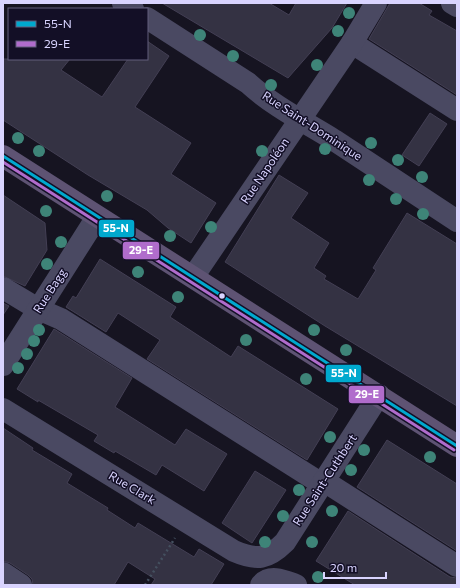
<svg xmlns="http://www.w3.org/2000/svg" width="460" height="588" font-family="Commissioner,sans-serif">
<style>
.building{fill:#343243;stroke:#433f54}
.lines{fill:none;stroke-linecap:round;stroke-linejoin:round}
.path{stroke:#44505f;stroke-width:2.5;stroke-dasharray:2 3;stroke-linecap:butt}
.minor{stroke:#4a4962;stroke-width:22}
.major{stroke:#5e5373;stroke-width:22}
.bus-1-casing{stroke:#130f26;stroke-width:6}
.bus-2-casing{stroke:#130f26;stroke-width:6}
.bus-1{stroke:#00a9ce;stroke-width:3}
.bus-2{stroke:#b06ccc;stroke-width:3}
.tree{fill:#3e8478}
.bus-dot{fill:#d9d4ff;stroke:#130f26;stroke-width:1.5}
.labels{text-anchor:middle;stroke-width:3;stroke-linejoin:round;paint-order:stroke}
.street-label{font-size:12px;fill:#d9d4ff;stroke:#130f26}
.line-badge{stroke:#130f26;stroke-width:1.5}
.badge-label{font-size:11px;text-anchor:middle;font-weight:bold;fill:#fff}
</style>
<rect width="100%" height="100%" fill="#161421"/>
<g class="building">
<polygon points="162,3 269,3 289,15 296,3 347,3 332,28 288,78"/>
<polygon points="390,3 419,3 432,11 429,15 457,31 457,95 369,39"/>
<polygon points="147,41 169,56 135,107 191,143 171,174 216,203 191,243 168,228 147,210 88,175 3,120 3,59 70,59 61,70 102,97 128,59 147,59"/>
<polygon points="430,113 447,124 419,166 402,155"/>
<polygon points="279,175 308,193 291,218 329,243 314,268 326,276 324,279 358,299 376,270 373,268 407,213 457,244 457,406 325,326 225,262"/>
<polygon points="3,195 45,223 47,250 25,286 3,276"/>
<polygon points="100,259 176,307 170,317 231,357 238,346 338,409 307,460 147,359 160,340 118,313 106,332 66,307 73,296 76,298"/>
<polygon points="3,303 9,306 3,315"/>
<polygon points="54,329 132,378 115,407 175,445 186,429 227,454 204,491 162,465 156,475 115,451 114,453 94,441 98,435 38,400 38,402 17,389"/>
<polygon points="3,428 33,448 32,450 72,474 67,483 108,508 107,510 135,528 138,523 194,557 199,549 224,564 211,585 151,585 155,579 128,562 114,585 33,585 32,579 28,575 10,563 3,561"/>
<polygon points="387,440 457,484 457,551 357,487"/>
<polygon points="255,471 286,490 252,543 222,523"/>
<polygon points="348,511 450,577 457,578 457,585 355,585 316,561"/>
</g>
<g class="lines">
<polyline class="path" points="145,585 175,538"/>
<g class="minor">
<polyline points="123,3 133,9"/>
<polyline points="452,3 457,6"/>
<path d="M147,18L248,83C273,106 305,122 334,140C375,167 416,194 457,221"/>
<polyline points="352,43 457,110"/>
<polyline points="193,277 352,43 376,3"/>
<polyline points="3,288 38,309 61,319 322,484"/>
<polyline points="3,365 97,217"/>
<path d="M3,409L234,551C257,561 268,559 285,542L379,395"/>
<polyline points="324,481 457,566"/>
<polyline points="3,573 21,585"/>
<path d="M261,585C270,574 285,581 296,585"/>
</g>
<polyline class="major" points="3,156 457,446"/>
<g class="bus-1-casing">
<polyline id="bus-1" points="3,156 457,446"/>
</g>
<g class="bus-2-casing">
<polyline id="bus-2" points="3,162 454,450"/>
</g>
<use href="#bus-1" class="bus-1"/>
<use href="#bus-2" class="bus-2"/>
</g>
<g class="tree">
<circle cx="349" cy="13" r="6"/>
<circle cx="338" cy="31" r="6"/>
<circle cx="200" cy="35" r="6"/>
<circle cx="233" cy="56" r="6"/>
<circle cx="317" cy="65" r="6"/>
<circle cx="271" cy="85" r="6"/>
<circle cx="18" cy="138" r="6"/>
<circle cx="371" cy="143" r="6"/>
<circle cx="325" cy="149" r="6"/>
<circle cx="39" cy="151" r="6"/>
<circle cx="262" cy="151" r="6"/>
<circle cx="398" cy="160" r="6"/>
<circle cx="422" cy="177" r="6"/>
<circle cx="369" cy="180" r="6"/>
<circle cx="107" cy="196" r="6"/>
<circle cx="396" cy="199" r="6"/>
<circle cx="46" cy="211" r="6"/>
<circle cx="423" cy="214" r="6"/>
<circle cx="211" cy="227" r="6"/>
<circle cx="170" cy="236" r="6"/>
<circle cx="61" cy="242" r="6"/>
<circle cx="47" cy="264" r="6"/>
<circle cx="138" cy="272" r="6"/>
<circle cx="178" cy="297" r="6"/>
<circle cx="39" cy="330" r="6"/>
<circle cx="314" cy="330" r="6"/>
<circle cx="246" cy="340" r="6"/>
<circle cx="34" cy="341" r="6"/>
<circle cx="346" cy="350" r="6"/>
<circle cx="27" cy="354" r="6"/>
<circle cx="18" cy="368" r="6"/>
<circle cx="306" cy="379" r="6"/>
<circle cx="330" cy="437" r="6"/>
<circle cx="364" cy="450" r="6"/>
<circle cx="430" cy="457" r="6"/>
<circle cx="351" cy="470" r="6"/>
<circle cx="299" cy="490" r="6"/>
<circle cx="332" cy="511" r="6"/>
<circle cx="283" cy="516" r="6"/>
<circle cx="265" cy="542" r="6"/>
<circle cx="312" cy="542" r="6"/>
<circle cx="318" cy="577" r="6"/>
</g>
<circle class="bus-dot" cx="222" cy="296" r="3.5"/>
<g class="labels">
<g class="street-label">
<text transform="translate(312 126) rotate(33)" y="4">Rue Saint-Dominique</text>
<text transform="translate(265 171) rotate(-56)" y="4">Rue Napoléon</text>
<text transform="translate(50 291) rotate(-57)" y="4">Rue Bagg</text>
<text transform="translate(325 480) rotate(-57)" y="4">Rue Saint-Cuthbert</text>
<text transform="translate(132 488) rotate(31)" y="4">Rue Clark</text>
</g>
</g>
<g class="line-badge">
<rect x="98" y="219" width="37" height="19" rx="4" fill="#00a9ce"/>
<rect x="122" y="241" width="38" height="19" rx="4" fill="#b06ccc"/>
<rect x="325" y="364" width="37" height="19" rx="4" fill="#00a9ce"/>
<rect x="348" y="385" width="37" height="19" rx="4" fill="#b06ccc"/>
</g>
<g class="badge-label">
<text x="116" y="232">55-N</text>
<text x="141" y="254">29-E</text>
<text x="344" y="377">55-N</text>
<text x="367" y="398">29-E</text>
</g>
<rect width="460" height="588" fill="none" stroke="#d9d4ff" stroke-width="8"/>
<rect x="8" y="8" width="140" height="52" fill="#130f26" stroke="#625e7d"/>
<rect x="16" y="21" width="20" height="6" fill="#00a9ce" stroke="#625e7d"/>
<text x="44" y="28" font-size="12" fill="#d9d4ff">55-N</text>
<rect x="16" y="41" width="20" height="6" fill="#b06ccc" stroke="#625e7d"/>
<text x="44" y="48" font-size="12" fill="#d9d4ff">29-E</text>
<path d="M324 572v6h62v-6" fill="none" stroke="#d9d4ff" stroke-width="2"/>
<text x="330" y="572" font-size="12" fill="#d9d4ff" stroke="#130f26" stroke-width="3" paint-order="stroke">20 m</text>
</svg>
